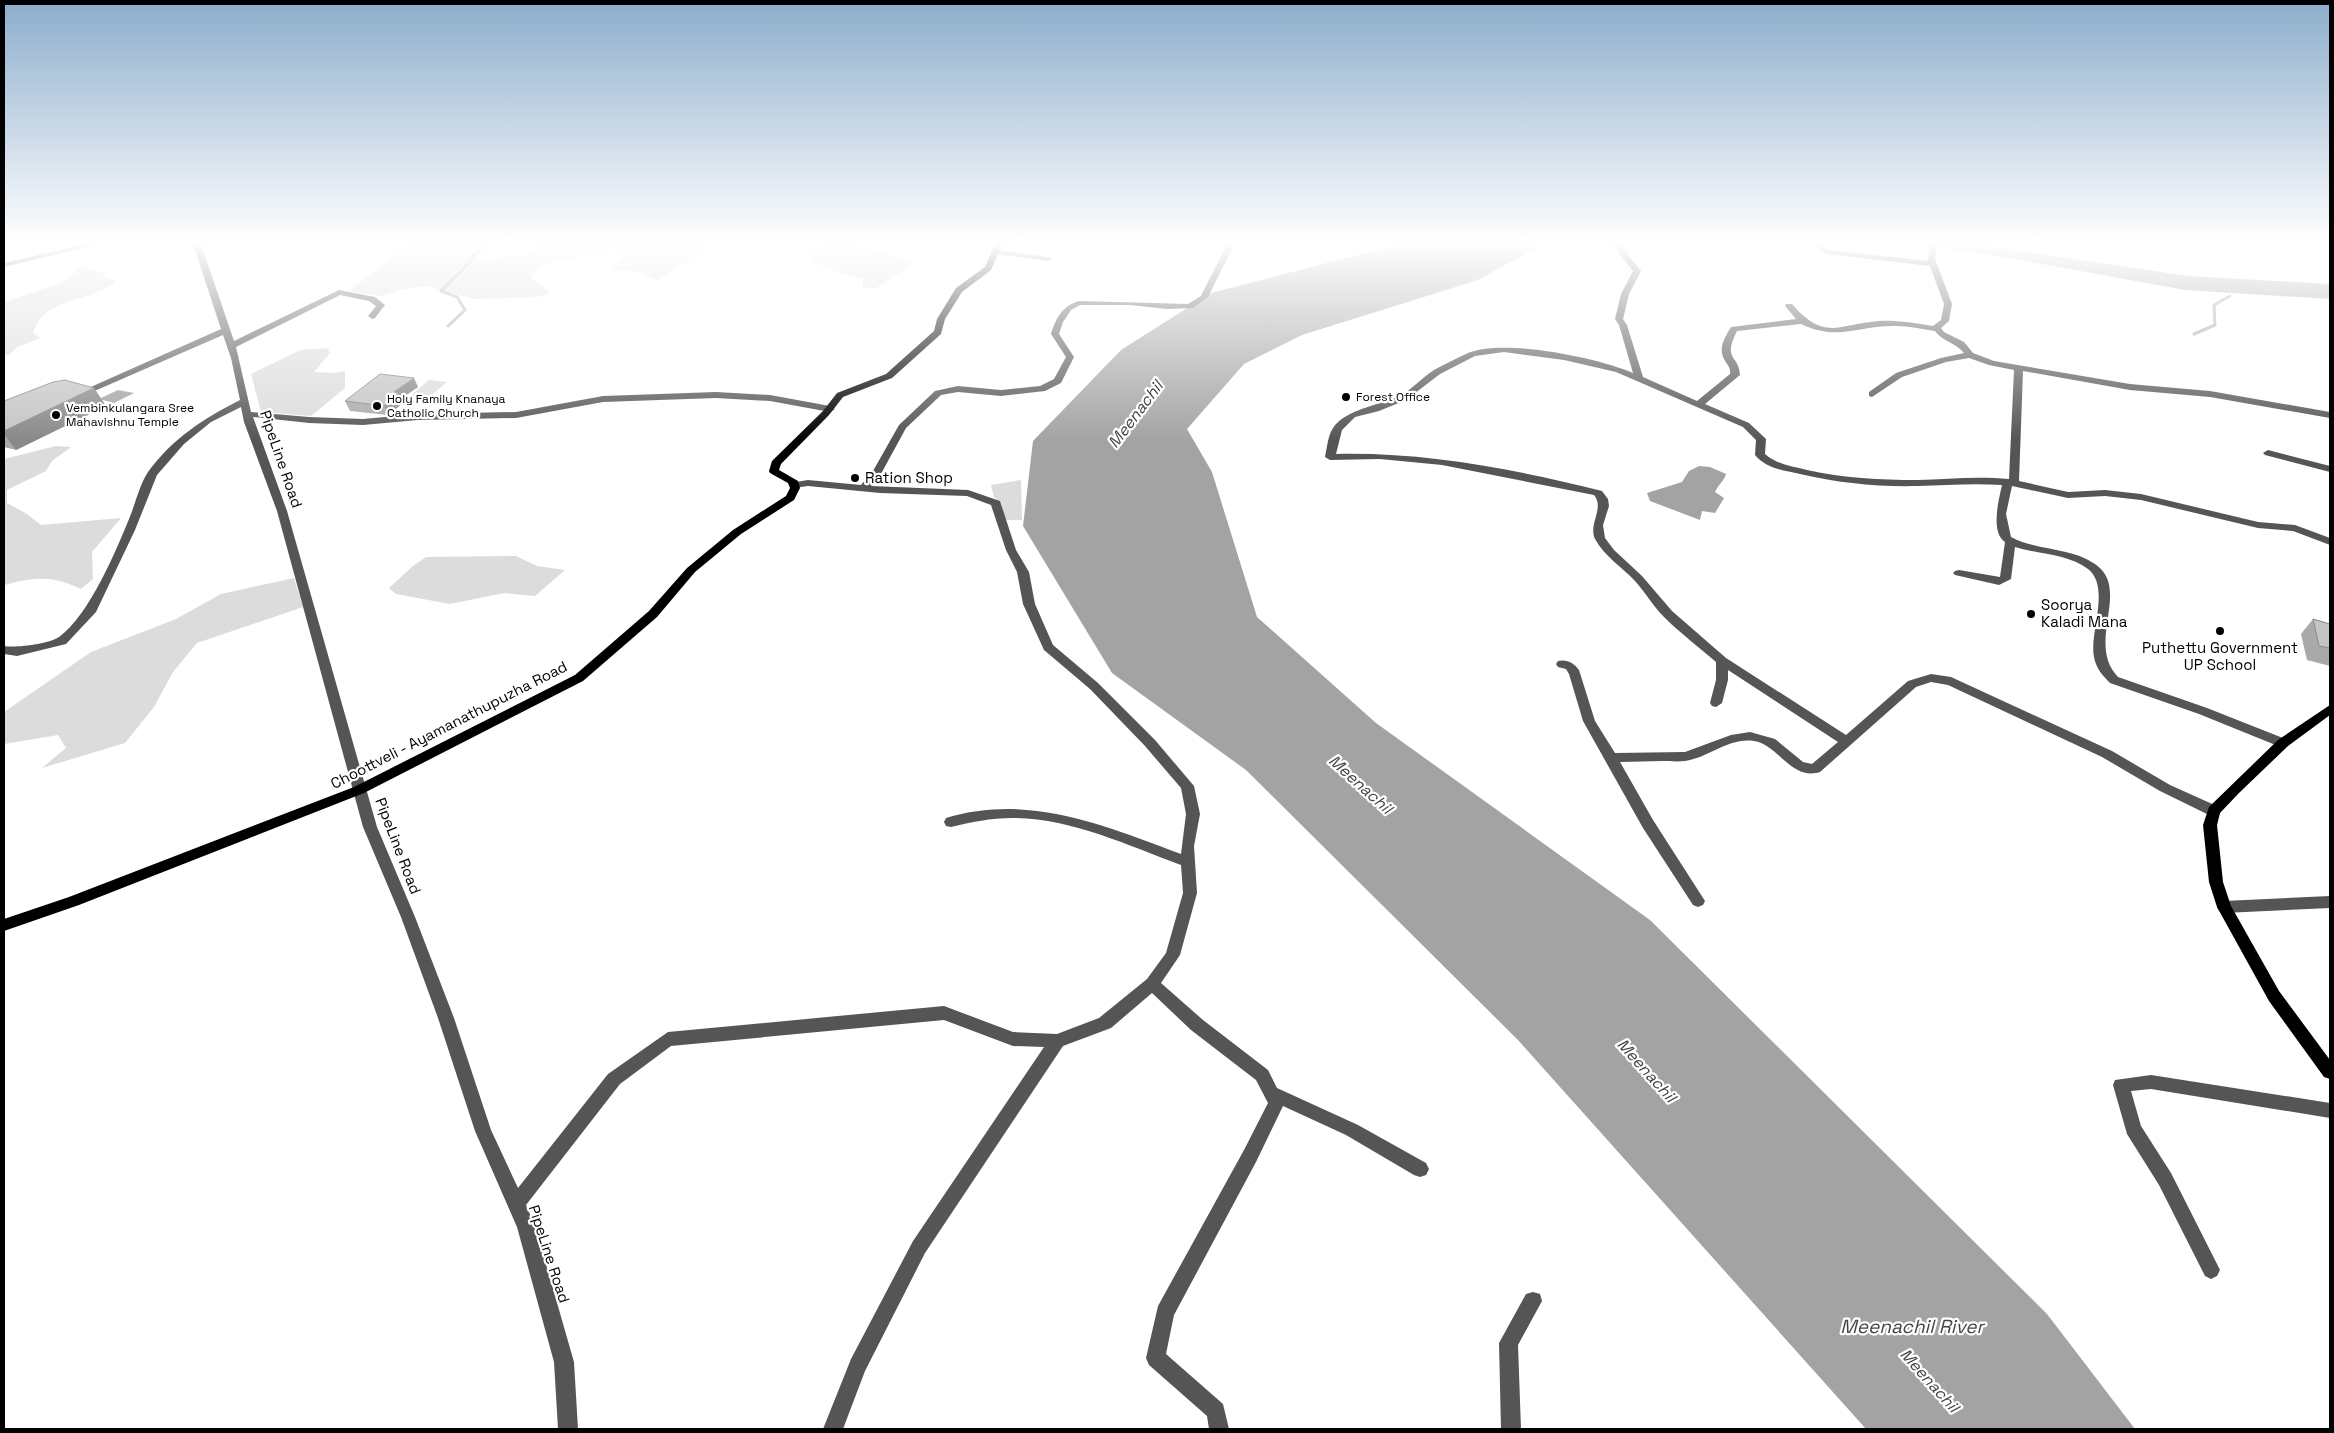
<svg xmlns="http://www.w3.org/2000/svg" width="2334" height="1433" font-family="'Space Grotesk',sans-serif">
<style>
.green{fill:#dcdcdc}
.water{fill:#a3a3a3}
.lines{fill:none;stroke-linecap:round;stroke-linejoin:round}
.stream{stroke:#a3a3a3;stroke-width:3}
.minor{fill:#555;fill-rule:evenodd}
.major{fill:#000;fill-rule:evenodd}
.wall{fill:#a9a9a9}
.shaded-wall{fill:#898989}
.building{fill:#c4c4c4;stroke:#898989}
.poi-dot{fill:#000;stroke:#fff;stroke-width:2}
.labels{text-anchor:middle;stroke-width:4.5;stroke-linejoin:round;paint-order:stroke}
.far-poi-label{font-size:12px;fill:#000;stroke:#fff;text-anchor:start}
.street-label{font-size:15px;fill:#000;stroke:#fff}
.poi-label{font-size:15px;fill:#000;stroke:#fff;text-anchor:start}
.water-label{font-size:16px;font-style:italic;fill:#444;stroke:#fff}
.near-water-label{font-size:19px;font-style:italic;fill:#444;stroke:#fff}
</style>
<rect width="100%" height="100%" fill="#fff"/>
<g class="green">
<path d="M412,241H500L486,243L474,251L479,259L493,262L505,256L521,257L539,251C527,241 518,247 510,241H698L711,245L657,280L635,271H610L624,258L613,249L543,264L531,278L550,292L538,297L474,299L427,286L404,289L381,296L349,291Z"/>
<polygon points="835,241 863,241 855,246 916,262 876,288 863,287 863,279 832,270 809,260 814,251"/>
<path d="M82,267L105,273V277L113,279L115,282C90,303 44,296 33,333L41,338L17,347L10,354L4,356V302L61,283Z"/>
<polygon points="327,348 330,353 314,372 333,373 345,371 345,388 311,416 261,412 251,374 300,350"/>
<polygon points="429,380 447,382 427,399 409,397"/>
<path d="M56,446L71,447L52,461L46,471L7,490V503L27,514L41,525L121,518L92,552L93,579L81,589C52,575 34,577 4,585V459Z"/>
<polygon points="1021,480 1022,520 1005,520 1001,503 994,497 991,485"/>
<polygon points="516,556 537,566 565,570 535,596 504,593 450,604 396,594 389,588 413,566 426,557"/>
<polygon points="294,578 303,607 197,643 173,672 154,707 125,743 42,768 66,748 58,735 4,744 4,712 91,652 176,619 221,594"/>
</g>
<g class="water">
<polygon points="1411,241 1548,241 1478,280 1302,335 1244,364 1187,429 1212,472 1257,617 1376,723 1650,920 2047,1314 2135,1429 1866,1429 1518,1040 1246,770 1112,673 1023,526 1033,441 1121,350 1211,293"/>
<polygon points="1886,241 1954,241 2188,276 2330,284 2330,299 2185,290 1981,253"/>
<polygon points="118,390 134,393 114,403 99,399"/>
<path d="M1699,466L1710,467L1726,474C1724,481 1718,485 1715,492L1724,498L1715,513L1702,511L1700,520L1650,501L1647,493L1682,482L1689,471Z"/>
</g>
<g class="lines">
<g class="stream">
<polyline points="448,326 465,310 457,297 441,291 472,260 473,255 488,245 510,241"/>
<polyline points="2194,334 2215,325 2214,305 2230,296"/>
</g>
<g class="minor">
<polygon points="99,241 112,241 4,267 4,263"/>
<path d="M192,241H200L234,341L339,290L375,297L385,305L375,318L372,319L368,316L376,306L369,301L340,295L236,347L251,412L309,417L363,419L418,414L516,412L603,396L716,392L770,395L830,406L835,409L830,412L770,401L716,398L603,402L516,418L418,420L363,425L309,423L253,417L287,511L377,827L415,917L454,1018L491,1130L518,1188L608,1074L668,1032L944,1006L1013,1032L1057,1034L1099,1018L1147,979L1166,953L1183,893L1181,865C1127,845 1070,818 1012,818C991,818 971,822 951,827L946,826L944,822L946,818C1028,793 1104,825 1181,854L1186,814L1181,788L1145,746L1090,689L1044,650L1023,604L1017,572L1006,550L991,505L967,496L880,493L808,486L794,488L789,485L790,483L808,480L861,485L873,471L899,425L935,391L958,386L1001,390L1040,386L1054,379L1066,357L1051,334C1056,318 1062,306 1079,301L1188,304L1201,296L1227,244L1221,241H1234L1235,243L1208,297L1193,308L1167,309L1130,305H1080L1071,310L1063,322L1059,334L1074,357L1061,383L1045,391L1001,396L958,392L941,395L906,428L882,472L871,486L968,490L1000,501L1016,550L1029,572L1035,604L1053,645L1098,683L1155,740L1194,786L1200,814L1194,846L1197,893L1180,955L1161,983L1203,1020L1268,1070L1277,1088L1358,1125L1426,1163L1429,1169L1426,1175L1420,1177L1414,1175L1346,1135L1283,1106L1256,1162L1174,1315L1166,1354L1223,1404L1229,1429H1209L1207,1416L1149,1365L1146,1358L1158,1306L1244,1150L1268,1103L1256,1080L1191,1030L1152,993L1111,1028L1063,1046L925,1253L865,1371L843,1429H823L851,1359L913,1241L1044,1047L1013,1046L944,1020L671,1046L620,1084L526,1205L535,1226L574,1362L578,1429H558L554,1362L517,1227L475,1131L438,1018L401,917L363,827L277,511L244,422L241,407L211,422L184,444L157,475L135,530L96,612L66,644L17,656L4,654V646C16,648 49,644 59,637C89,616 117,549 131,514C136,501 140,484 148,472C172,439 204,418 240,400L231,358L223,335L83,396H77L75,394L221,329Z"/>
<path d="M1609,241H1617L1641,271L1629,294L1623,319L1627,325L1643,377L1697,401L1730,374C1731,367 1727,365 1724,359C1718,348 1725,337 1731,327L1796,319L1785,306L1786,304H1792C1825,342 1838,324 1879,321C1897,320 1914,323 1933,326L1941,320L1944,304L1930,266L1827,254L1818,250L1815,241H1823L1825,247L1829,250L1928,261L1930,241H1938L1935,259L1952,304L1949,321L1941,328L1944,332L1964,342L1973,353L1994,361L2130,384L2210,391L2330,412V418L2210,397L2130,390L2023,371L2019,481L2068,492L2105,490L2141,494L2258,522L2295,525L2330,538V545L2293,531L2258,528L2141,500L2105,496L2068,498L2012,486L2006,514L2011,537C2037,551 2070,547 2095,564C2132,589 2085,643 2118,677L2207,708L2288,740L2289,743L2288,746H2278L2199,714L2110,683C2102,675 2096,668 2094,657C2089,633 2111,587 2088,569C2068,554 2038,554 2015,547L2011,579L1999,585L1955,575L1953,573L1955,571L1959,570L2000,577L2005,542C1990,532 1999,499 2002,485C1974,483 1946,485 1918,486C1878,487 1838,483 1800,474C1783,470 1767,469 1755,455L1756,440L1743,427L1616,372L1564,360L1504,352L1475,356L1440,374L1406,400L1379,411L1355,417L1342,430L1336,454C1425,452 1515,469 1602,491L1608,499L1609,506L1603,525L1605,538L1614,550L1642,576L1672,611L1726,658L1846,735L1908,681L1931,674L1951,677L2112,751L2170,785L2219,807L2221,811L2219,815H2209L2160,791L2102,757L1948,685L1931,682L1916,687L1820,772C1791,781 1779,745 1754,741C1729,737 1708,758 1685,761C1677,762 1669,761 1662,761C1648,761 1634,762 1620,762L1653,820L1705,901L1703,905L1698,907L1693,905L1643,828L1583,721L1569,674L1566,669L1558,667L1556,664L1558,661C1567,659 1574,663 1579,670L1595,721L1615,753L1685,752L1731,735L1750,732L1775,739L1803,762L1812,764L1838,742L1728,670V680L1722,703L1716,707L1712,706L1710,703L1716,680V662C1699,647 1680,633 1664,617C1653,606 1645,592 1635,581C1622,567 1604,556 1595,539C1588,524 1605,508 1594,495L1442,465L1380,459L1330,460L1325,457C1327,448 1328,435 1333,428C1346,409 1377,406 1397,397C1411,391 1421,378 1434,370C1445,364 1457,358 1468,353C1503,338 1598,358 1633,373L1619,325L1615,319L1621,294L1633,271ZM1801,324C1840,342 1857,325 1896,326C1909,326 1922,329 1935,331C1942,341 1956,343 1964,353L1941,358L1896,373L1869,392V396L1872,397L1902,377L1946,362L1969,358L1989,365L2014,370L2009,479C1978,476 1948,479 1917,480C1880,480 1843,478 1807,470C1791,466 1778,465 1765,454L1766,439L1749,423L1705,404L1740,375C1739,354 1722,361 1737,331Z"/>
<polygon points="994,250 1048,257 1052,259 1048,261 997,254 993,252"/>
<polygon points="2268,450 2330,466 2330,472 2265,455 2263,453"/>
<polygon points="2330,896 2330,908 2224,913 2219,911 2217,907 2219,903 2224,901"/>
<polygon points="2151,1075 2330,1103 2330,1118 2151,1089 2131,1091 2141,1126 2171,1173 2217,1264 2220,1270 2217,1276 2211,1279 2205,1276 2159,1185 2127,1134 2113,1085 2115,1080"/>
<polygon points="1533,1292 1540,1294 1542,1301 1518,1345 1521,1429 1501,1429 1499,1343 1526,1294"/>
</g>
<g class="major">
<polygon points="996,241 1004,241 991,270 962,292 945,319 941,334 892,378 843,397 829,415 781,464 779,470 798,481 800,488 794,500 741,534 695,572 657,617 583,681 364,793 79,905 4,931 4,919 69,897 354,787 575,675 649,611 687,568 733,530 786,496 790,488 788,483 770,473 769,471 772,461 823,411 837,393 886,374 934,331 937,319 956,288 985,267"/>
<polygon points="2330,705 2330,715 2288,746 2239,793 2220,813 2217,825 2223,882 2231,906 2279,991 2330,1060 2330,1079 2324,1077 2269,1001 2217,907 2209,882 2203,825 2209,807 2278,740"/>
</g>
</g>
<g class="wall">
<polygon points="418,387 402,398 404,402 388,415 350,411 345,401"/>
<polygon points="94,388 106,406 16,450 4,447 4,401"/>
<polygon points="2313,619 2330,624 2330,666 2307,660 2301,634"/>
</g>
<g class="shaded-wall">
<polygon points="414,378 418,387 402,398 404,402 388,415 384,406 394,392"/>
<polygon points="94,388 106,406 16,450 4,434 4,431"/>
</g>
<g class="building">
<polygon points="380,374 414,378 394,392 399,393 384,406 345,401"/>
<polygon points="65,380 94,388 4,431 4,401 53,382"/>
<polygon points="2313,619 2330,624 2330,648 2319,646"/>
</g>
<linearGradient id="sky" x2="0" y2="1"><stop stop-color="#8cadcc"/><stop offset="0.55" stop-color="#fff"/><stop offset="1" stop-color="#fff" stop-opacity="0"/></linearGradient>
<rect width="2334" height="441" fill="url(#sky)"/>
<g class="poi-dot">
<circle cx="1346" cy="397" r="5"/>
<circle cx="377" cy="406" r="5"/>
<circle cx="56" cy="415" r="5"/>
<circle cx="855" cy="478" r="5"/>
<circle cx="2031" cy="614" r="5"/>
<circle cx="2220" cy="631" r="5"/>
</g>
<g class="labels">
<g class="far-poi-label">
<text x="1356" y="401">Forest Office</text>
<text x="387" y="403">Holy Family Knanaya<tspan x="387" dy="14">Catholic Church</tspan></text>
<text x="66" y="412">Vembinkulangara Sree<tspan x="66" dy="14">Mahavishnu Temple</tspan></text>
</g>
<g class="street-label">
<text transform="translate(281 459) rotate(71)" y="5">PipeLine Road</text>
<text transform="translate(449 725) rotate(-27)" y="5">Choottveli - Ayamanathupuzha Road</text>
<text transform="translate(398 846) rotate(69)" y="5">PipeLine Road</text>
<text transform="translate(549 1254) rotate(72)" y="5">PipeLine Road</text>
</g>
<g class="poi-label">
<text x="865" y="483">Ration Shop</text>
<text x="2041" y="610">Soorya<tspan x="2041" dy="17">Kaladi Mana</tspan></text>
<text x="2220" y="653" text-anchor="middle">Puthettu Government<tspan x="2220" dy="17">UP School</tspan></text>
</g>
<g class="water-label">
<text transform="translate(1135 414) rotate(-53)" y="6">Meenachil</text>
<text transform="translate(1361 784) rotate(42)" y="6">Meenachil</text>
<text transform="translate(1647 1070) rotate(48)" y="6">Meenachil</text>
<text transform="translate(1930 1380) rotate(48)" y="6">Meenachil</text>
</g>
<g class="near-water-label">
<text x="1912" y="1333">Meenachil River</text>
</g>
</g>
<rect width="2334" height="1433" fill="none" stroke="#000000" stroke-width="10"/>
</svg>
